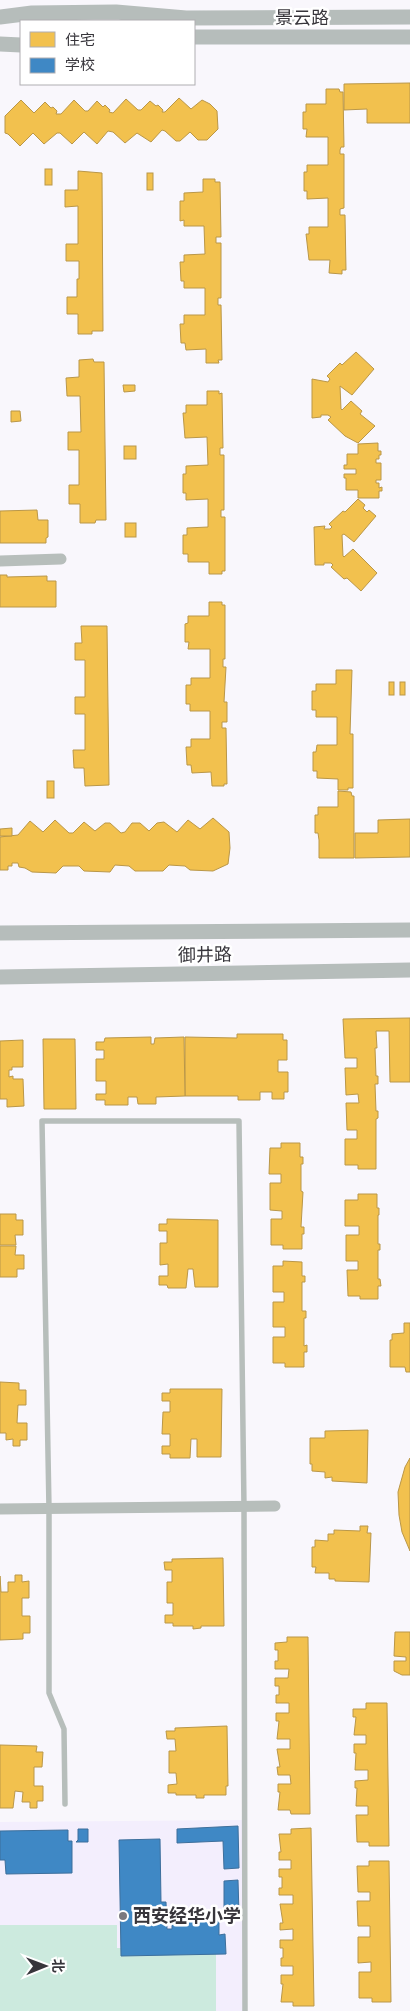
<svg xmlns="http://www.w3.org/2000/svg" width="410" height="2011" font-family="Barlow,'Noto Sans SC',sans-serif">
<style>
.built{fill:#f3eefd}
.green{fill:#cceade}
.homes{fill:#f2c14e;stroke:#ba9748}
.schools{fill:#3f88c5;stroke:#3d6f9c}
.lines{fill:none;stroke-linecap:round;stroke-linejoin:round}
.lane{stroke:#b7bebb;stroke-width:5.5}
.street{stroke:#b7bebb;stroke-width:11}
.secondary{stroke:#b6bdbb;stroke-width:15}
.poi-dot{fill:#7b797f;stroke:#fff;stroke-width:2}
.labels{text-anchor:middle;stroke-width:5;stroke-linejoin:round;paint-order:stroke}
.street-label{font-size:18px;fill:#37353b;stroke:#fff}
.poi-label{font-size:18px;font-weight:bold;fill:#37353b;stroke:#fff;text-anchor:start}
</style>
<rect width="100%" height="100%" fill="#f9f7fc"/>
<polygon class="built" points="245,1820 246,2011 0,2011 0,1822"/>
<polygon class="green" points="0,1925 117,1925 117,1948 216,1948 216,2011 0,2011"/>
<g class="homes">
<polygon points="410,83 410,123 367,123 367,109 344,110 344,84"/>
<polygon points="326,89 339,89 340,92 343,92 344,147 341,147 340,150 340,154 344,154 344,208 340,209 340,215 345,215 346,270 342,270 342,274 329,273 330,260 309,260 306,234 309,234 309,227 328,227 328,198 307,199 307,191 304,191 304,172 307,172 307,165 328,165 328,137 306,137 307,129 303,129 303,112 306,112 306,104 326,104"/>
<polygon points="179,98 191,109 202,100 210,104 217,111 218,129 207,140 198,140 190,132 180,141 176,141 165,131 162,130 151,142 137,133 125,143 113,132 108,131 97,144 84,132 72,144 60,133 57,133 44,144 33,133 20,146 8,134 5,133 5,116 21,100 34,113 45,102 51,108 53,107 57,111 56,114 61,114 74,100 85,111 88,111 97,101 103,107 105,105 110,110 109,112 113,113 126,99 138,110 141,110 150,101 156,106 158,105 163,110 162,112 165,112"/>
<rect x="45" y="169" width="7" height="16"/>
<polygon points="78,171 102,173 103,331 92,331 92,334 78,334 78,314 67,314 67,297 77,297 77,279 79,279 79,261 66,261 66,244 78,244 78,206 65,207 65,190 78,190"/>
<rect x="147" y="173" width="6" height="17"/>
<polygon points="203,179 215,179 215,182 220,182 221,237 216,237 216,243 221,243 221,298 218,298 218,305 221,305 222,360 218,360 219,363 206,363 206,349 186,350 185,343 181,343 180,324 184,324 184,315 205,315 205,288 184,288 184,281 181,281 180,262 184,262 184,255 205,254 204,226 184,226 184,220 180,221 180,201 184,201 184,193 203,192"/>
<polygon points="356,352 374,369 352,395 340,386 341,409 342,410 351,401 362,411 360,414 375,426 358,443 345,436 328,420 331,417 328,415 321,415 321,417 312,418 312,379 328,382 330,379 327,376 340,363 342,365"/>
<polygon points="93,359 94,362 104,362 106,520 96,520 95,523 80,523 80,504 69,504 69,485 79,485 79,450 68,450 68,432 81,432 80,396 67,396 66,378 79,377 79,360"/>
<polygon points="123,385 135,385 135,391 124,392"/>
<polygon points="207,391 219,391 219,394 222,393 223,448 220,448 220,455 224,455 224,510 221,510 221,517 225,517 225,571 222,571 222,574 209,574 209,562 188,562 188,554 183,554 183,535 187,535 187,528 208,527 208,499 186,500 186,493 183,493 183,474 186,474 186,466 208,465 207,437 185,438 183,413 186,413 186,405 207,405"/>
<polygon points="11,411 20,411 21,421 11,422"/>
<polygon points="378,443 378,451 381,451 381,455 379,455 379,459 376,459 376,463 381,463 381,480 376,480 376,483 379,483 379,488 382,487 382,491 379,491 379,498 358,498 358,490 346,490 346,478 344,478 344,474 356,474 356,469 344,469 344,465 347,465 347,454 358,454 358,444"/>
<rect x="124" y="446" width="12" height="13"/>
<polygon points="358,499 365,505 363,508 367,512 369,510 376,516 354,542 344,534 342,535 343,556 344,557 353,549 377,573 361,591 347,578 344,579 331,567 333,565 331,563 324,563 324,565 315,565 314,527 325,526 324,529 330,529 332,527 329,524 343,511 345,512"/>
<polygon points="37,510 38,520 48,520 48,537 46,538 46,543 0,543 0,511"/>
<rect x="125" y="523" width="11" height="14"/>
<polygon points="0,575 7,575 7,577 47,576 47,581 56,581 56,607 0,607"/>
<polygon points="209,602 222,602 222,605 225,605 225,659 223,659 223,667 226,667 224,702 227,702 227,722 222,722 222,728 226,728 227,784 224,784 224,786 212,786 211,772 192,773 191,765 187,765 186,747 191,747 191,739 210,739 210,711 190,711 190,704 186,704 186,685 191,685 191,678 210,678 210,649 188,649 189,642 185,642 185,624 188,623 188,616 209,616"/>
<polygon points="81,626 107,626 109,785 85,786 84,768 74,768 73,750 85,750 85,714 75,714 75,697 85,697 85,660 75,660 75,643 82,643"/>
<polygon points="336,670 352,670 350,734 353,734 353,788 348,788 348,790 338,790 338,779 317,778 317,771 313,771 313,752 316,752 317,745 337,745 337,717 316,717 316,710 312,710 312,691 316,691 316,684 336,684"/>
<rect x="389" y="682" width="5" height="13"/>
<rect x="400" y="682" width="5" height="13"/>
<rect x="47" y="781" width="7" height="17"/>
<polygon points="338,791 351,792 352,796 354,796 354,858 319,858 319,840 318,833 315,833 315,815 318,815 318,807 338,807"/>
<polygon points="213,818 229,832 230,848 228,864 213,871 190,870 185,866 169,865 163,871 135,871 129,866 115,865 110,872 84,871 79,866 63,866 56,873 32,872 25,868 19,867 18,863 12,863 12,866 8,866 8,870 0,870 0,837 18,835 30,821 43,832 55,820 69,833 73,833 84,822 95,831 105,823 110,823 121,833 125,832 132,823 140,823 149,831 157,823 164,822 177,832 188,820 200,829"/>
<polygon points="410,819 410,857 355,858 355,833 378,833 378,820"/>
<polygon points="12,828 12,836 0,836 0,829"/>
<polygon points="410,1018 410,1082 390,1082 389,1031 376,1031 377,1048 375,1048 376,1076 378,1076 378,1084 375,1084 376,1111 378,1111 378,1118 376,1119 376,1169 358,1169 358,1165 345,1165 345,1139 357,1139 357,1130 347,1130 346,1103 359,1103 358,1094 346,1095 345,1068 357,1068 357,1058 345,1058 343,1019"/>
<polygon points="237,1034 283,1034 283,1040 287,1040 287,1060 278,1060 278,1072 288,1072 288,1092 284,1092 284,1099 272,1099 272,1092 260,1092 260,1100 238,1100 238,1096 185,1096 185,1037 237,1038"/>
<polygon points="151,1037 151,1044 154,1044 155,1038 184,1037 185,1096 156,1097 156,1104 138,1104 137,1097 128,1097 128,1105 105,1105 105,1100 96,1100 96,1094 106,1094 106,1081 96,1081 96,1059 104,1059 104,1050 96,1050 96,1042 104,1042 105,1038"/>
<polygon points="43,1039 75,1039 76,1109 44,1109"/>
<polygon points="23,1040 23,1067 12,1067 12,1070 9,1070 9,1077 13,1076 13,1079 23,1079 24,1106 7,1107 7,1099 0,1099 0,1041"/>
<polygon points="281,1143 300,1143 300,1157 303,1157 303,1164 301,1164 301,1191 303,1192 301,1227 304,1227 304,1234 302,1234 302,1249 283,1249 283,1245 271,1245 271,1219 282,1219 282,1211 270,1210 270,1183 281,1183 281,1174 269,1174 270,1148 281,1148"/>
<polygon points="358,1194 377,1194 377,1208 379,1208 379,1215 378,1215 378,1244 380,1244 380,1250 378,1250 378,1279 380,1279 381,1286 378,1286 378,1299 360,1299 360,1296 348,1296 347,1270 358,1270 358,1261 346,1261 346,1235 359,1235 359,1226 345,1226 345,1200 358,1200"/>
<polygon points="0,1214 16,1214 16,1220 23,1220 23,1235 15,1235 16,1245 0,1245"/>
<polygon points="167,1219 218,1220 218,1287 195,1287 193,1269 188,1269 186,1288 168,1288 167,1285 159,1285 159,1276 168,1276 168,1264 160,1265 160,1243 167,1243 167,1231 159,1231 159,1224 167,1224"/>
<polygon points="0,1246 16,1246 15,1255 24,1255 24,1269 17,1269 17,1277 0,1277"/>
<polygon points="283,1261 302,1262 302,1276 305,1276 305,1282 302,1282 302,1311 306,1311 306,1318 304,1318 304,1346 307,1345 307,1352 304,1352 304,1367 285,1367 285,1363 273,1363 273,1337 285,1337 285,1327 273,1327 273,1302 284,1302 284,1292 273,1292 273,1266 283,1266"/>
<polygon points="404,1323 410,1323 410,1372 406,1372 405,1367 390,1367 390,1340 392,1340 392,1334 404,1333"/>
<polygon points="0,1382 19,1383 19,1390 26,1390 26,1405 18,1405 17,1423 27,1423 27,1440 20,1440 20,1446 13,1446 13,1439 6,1440 6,1433 0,1433"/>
<polygon points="170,1389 222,1389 221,1457 197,1457 197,1439 191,1439 190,1458 170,1458 170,1454 162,1454 162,1446 170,1446 170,1434 162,1434 163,1412 170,1412 170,1401 162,1401 162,1393 170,1393"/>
<polygon points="368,1430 367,1483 332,1481 332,1477 325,1478 325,1472 312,1471 312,1464 310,1464 310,1438 325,1438 325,1431"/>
<polygon points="410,1458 410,1551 402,1532 399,1515 398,1492 405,1467"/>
<polygon points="360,1526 368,1526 367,1533 371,1533 369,1582 335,1581 335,1579 329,1579 329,1573 315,1573 316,1567 312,1567 312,1547 315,1547 315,1540 328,1541 328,1534 334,1534 334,1530 360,1531"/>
<polygon points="223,1558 224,1626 201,1626 201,1628 193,1629 193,1626 173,1626 173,1623 165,1623 165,1615 173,1615 173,1603 167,1603 167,1582 172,1582 172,1570 165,1570 164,1562 172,1562 172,1559"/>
<polygon points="15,1575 22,1575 22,1582 29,1581 29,1598 22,1598 22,1616 30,1616 30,1633 23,1633 23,1639 0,1640 0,1576 1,1592 8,1592 8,1582 15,1582"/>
<polygon points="395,1632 410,1632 410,1675 402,1675 394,1671 394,1661 406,1661 406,1657 394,1656"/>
<polygon points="287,1637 308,1637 310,1814 291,1814 290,1810 278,1810 280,1792 278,1792 278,1784 291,1784 290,1775 278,1775 277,1767 280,1767 277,1749 290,1749 290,1739 277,1739 279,1721 276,1721 276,1713 289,1713 289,1703 276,1703 276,1695 279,1695 279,1686 275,1686 275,1678 288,1678 289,1669 275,1669 275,1661 278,1661 278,1650 275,1650 275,1643 287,1642"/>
<polygon points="366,1703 387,1703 389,1846 369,1846 369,1842 357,1842 356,1815 368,1815 368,1806 356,1806 357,1788 355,1788 355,1781 368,1780 368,1770 355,1770 356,1753 354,1753 354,1744 366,1744 366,1735 354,1735 356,1717 353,1717 353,1709 366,1709"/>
<polygon points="227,1726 228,1786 226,1786 226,1795 204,1795 204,1798 196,1798 196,1795 176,1795 176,1793 168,1793 168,1785 177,1784 176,1773 169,1773 169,1751 176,1751 175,1739 167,1739 166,1731 175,1731 175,1728"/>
<polygon points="0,1745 37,1746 36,1752 43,1752 42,1767 34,1767 34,1786 43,1786 43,1801 37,1801 37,1808 30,1808 30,1802 22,1802 23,1792 15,1791 13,1808 0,1808"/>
<polygon points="311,1828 314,2006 293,2006 293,2002 281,2002 283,1984 281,1984 281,1975 293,1975 293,1966 281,1966 281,1958 283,1958 283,1948 280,1948 280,1940 293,1940 293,1929 280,1930 280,1923 283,1923 280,1904 293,1904 293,1895 279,1895 279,1888 282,1888 282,1877 279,1877 279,1869 291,1869 291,1860 279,1860 279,1852 281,1852 279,1834 291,1834 291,1829"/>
<polygon points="369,1861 389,1861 391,2002 372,2002 372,1998 359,1998 359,1972 371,1972 371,1962 358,1963 358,1937 370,1937 370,1926 358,1926 357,1901 370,1901 370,1892 358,1892 357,1866 369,1866"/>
</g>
<g class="schools">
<polygon points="238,1826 239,1868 224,1869 223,1841 177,1843 177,1829"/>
<polygon points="78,1829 88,1829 88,1842 76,1842 78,1840"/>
<polygon points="68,1830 68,1841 72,1841 72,1873 6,1874 5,1860 0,1860 0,1831"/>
<polygon points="160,1839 161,1902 166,1902 167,1929 172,1929 172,1921 219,1920 219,1935 225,1934 226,1954 121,1956 119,1840"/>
<polygon points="238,1880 239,1914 224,1915 224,1881"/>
</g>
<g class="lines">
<polyline class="lane" points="65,1804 64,1729 49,1693 49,1509 42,1121 239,1121 244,1507 245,2011"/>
<g class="street">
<polyline points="0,561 61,559"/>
<polyline points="0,1509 275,1506"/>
</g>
<g class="secondary">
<polyline points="0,17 32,13 116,12 186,18 410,17"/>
<polyline points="194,37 410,37"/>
<polyline points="0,44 21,45"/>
<polyline points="0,933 410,930"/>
<polyline points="0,977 410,970"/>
</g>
</g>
<circle class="poi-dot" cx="123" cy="1916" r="5"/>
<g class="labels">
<g class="street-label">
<text x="302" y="24">景云路</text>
<text transform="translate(205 955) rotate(-1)" y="6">御井路</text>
</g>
<g class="poi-label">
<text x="133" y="1922">西安经华小学</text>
</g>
</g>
<rect x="20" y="20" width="175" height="65" fill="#ffffff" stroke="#afaeb1"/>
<rect x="30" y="32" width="25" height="15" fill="#f2c14e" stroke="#afaeb1"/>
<text x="65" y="45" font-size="15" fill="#37353b">住宅</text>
<rect x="30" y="58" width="25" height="15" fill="#3f88c5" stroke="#afaeb1"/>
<text x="65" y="70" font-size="15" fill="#37353b">学校</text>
<g transform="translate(45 1966) rotate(89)" stroke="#ffffff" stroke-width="4" paint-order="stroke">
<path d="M0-4L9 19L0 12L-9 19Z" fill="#37353b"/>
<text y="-8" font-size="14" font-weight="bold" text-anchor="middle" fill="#37353b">北</text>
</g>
</svg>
